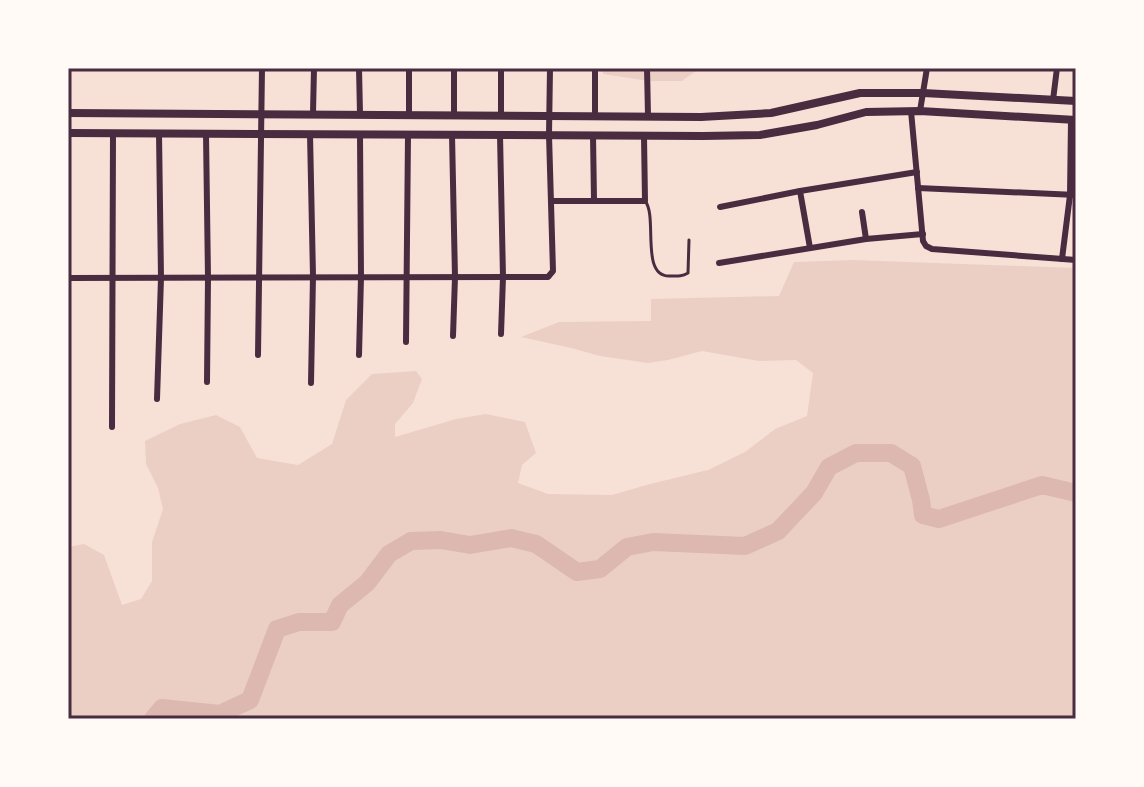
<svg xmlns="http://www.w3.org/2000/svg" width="1144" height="787" font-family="'IBM Plex Sans',sans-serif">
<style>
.green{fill:#ebcfc5}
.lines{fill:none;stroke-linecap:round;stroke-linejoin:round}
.river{stroke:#dcb8b0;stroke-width:18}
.service{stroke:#4a2c40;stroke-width:3}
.minor{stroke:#4a2c40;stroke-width:6}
.tertiary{stroke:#4a2c40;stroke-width:8}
.neatline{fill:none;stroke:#4a2c40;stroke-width:3}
</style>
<rect width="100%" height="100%" fill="#f7e1d7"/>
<g class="green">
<polygon points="603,68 700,68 682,81 649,81 603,74"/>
<polygon points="853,260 1076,268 1076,719 68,719 68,547 84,544 104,555 122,605 141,599 152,581 152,542 163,509 158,488 146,464 145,441 180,424 216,415 240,427 257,458 298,465 332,444 346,400 372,374 416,371 422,379 413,403 395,424 395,437 456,419 486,414 525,422 536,453 522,465 518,483 548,494 612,495 650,484 708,470 745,452 775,429 807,416 813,373 796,360 759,361 702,351 668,360 648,363 600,356 571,348 521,337 559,322 651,321 651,299 779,296 794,262"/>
</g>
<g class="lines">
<polyline class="river" points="153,719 162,708 220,714 250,700 277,629 299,622 332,622 340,605 367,583 389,554 411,541 441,540 470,545 511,538 536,544 577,572 600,569 627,547 653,542 745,546 778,531 814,493 829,467 856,453 891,453 912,466 921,500 923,515 939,519 1042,485 1076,493"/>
<path class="service" d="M645,201C658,216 640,276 669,276C677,276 681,277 688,273L689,240"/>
<g class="minor">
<polyline points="359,68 360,114"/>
<polyline points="409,68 409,114"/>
<polyline points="647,68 648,116"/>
<polyline points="1053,100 1057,68"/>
<polyline points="911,111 923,241 926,246 932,249 1076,260"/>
<polyline points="920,111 927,68"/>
<polyline points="313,113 314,68"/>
<polyline points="454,115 454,68"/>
<polyline points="501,115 501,68"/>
<polyline points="595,116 595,68"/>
<polyline points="206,134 208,278 207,382"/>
<polyline points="310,134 313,276 311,383"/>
<polyline points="452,135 455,277 453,336"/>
<polyline points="500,135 503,277 501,334"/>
<polyline points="593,135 594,200"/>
<polyline points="918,188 1076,195"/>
<polyline points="800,191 810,248"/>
<polyline points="552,201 645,201 644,136"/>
<polyline points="720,207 800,191 917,172"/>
<polyline points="862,212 866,239"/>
<polyline points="1062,259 1070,195 1071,120"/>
<polyline points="719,263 866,239 923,234"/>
<polyline points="68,278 548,277 553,271 549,135 550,68"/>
<polyline points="406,342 408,135"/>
<polyline points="258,355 262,68"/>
<polyline points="359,355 361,277 360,135"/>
<polyline points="157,399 161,278 159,133"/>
<polyline points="112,427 113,133"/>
</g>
<g class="tertiary">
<polyline points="68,113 701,117 771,113 860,93 923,93 1076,101"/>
<polyline points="68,133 703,136 760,135 817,125 866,112 920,111 1076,120"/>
</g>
</g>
<rect width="1144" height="787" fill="none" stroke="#fffaf5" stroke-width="140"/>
<rect x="70" y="70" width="1004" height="647" class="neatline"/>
</svg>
